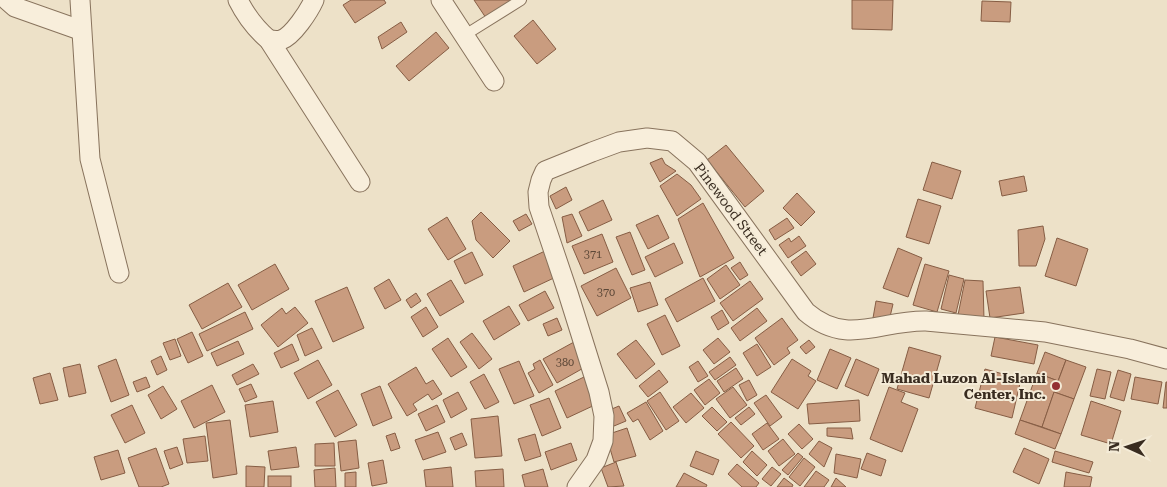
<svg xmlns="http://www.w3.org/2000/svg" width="1167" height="487" font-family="'Roboto Serif',serif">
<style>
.building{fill:#c99c7f;stroke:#865d44}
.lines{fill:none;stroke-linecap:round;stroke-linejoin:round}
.service-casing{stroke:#88735d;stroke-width:12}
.minor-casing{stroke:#88735d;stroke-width:21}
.service{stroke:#f8eedb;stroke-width:10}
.minor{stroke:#f8eedb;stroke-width:19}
.poi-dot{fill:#943033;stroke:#f4ebd7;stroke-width:2}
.labels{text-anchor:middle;stroke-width:4;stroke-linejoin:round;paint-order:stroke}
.number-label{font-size:11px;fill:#5d4838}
.street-label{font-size:14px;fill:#392c20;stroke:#f4ebd7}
.poi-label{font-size:14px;font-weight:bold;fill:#392c20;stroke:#f4ebd7;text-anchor:end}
</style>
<rect width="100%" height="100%" fill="#ede1c8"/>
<g class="building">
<polygon points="351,0 384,0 386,3 355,23 343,5"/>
<polygon points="474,0 511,0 486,18"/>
<polygon points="852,0 893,0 892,30 852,29"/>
<polygon points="982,1 1011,2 1010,22 981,21"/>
<polygon points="533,20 556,49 537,64 514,36"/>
<polygon points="401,22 407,32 382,49 378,37"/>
<polygon points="436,32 449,48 409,81 396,66"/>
<polygon points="726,145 764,191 745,207 707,160"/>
<polygon points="662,158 665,164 676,171 660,182 650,163"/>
<polygon points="932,162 961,171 952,199 923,190"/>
<polygon points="677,174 691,185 701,199 677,216 660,186"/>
<polygon points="1024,176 1027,191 1002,196 999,181"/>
<polygon points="566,187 572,200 556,209 550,196"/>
<polygon points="797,193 815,212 801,226 783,208"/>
<polygon points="918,199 941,206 929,244 906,237"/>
<polygon points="603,200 612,220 588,231 579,212"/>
<polygon points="703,203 734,258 700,277 678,219"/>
<polygon points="481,212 510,241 493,258 476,240 472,221"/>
<polygon points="526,214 532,224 519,231 513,221"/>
<polygon points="572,214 582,236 567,243 562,217"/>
<polygon points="658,215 669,238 648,249 636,225"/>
<polygon points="447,217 466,249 448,260 428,229"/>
<polygon points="787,218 794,228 775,240 769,230"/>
<polygon points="1043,226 1045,239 1036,266 1019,266 1018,230"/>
<polygon points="630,232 645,270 632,275 616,237"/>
<polygon points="602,234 613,262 584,274 572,246"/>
<polygon points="799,236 806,246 788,258 779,245 789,238 791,242"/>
<polygon points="1057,238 1088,249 1076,286 1045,276"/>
<polygon points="674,243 683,263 655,277 645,257"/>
<polygon points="898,248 922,258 908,297 883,288"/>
<polygon points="545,251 556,277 524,292 513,266"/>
<polygon points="806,251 816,264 801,276 791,262"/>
<polygon points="472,252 483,275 465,284 454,261"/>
<polygon points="740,262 748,275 740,280 731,268"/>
<polygon points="275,264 289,289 252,310 238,285"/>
<polygon points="925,264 949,271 937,312 913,305"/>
<polygon points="726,265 740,285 720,299 707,279"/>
<polygon points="616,268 631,298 597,316 581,286"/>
<polygon points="949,275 964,279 956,313 941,309"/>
<polygon points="703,278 715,301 677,322 665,299"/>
<polygon points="389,279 401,300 385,309 374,288"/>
<polygon points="451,280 464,302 440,316 427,294"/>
<polygon points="965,280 983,281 984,320 958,315"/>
<polygon points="750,281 763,299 733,321 720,303"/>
<polygon points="650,282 658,305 638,312 630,288"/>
<polygon points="228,283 242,307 202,329 189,305"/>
<polygon points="347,287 364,328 333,342 315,301"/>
<polygon points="1020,287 1024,313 990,318 986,291"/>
<polygon points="545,291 554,308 528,321 519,305"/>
<polygon points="416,293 421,301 411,308 406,300"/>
<polygon points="876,301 893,304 889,321 873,318"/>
<polygon points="509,306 520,324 494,340 483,321"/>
<polygon points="295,307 308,323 278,347 261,325 282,308 286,314"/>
<polygon points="426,307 438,327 423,337 411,317"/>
<polygon points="757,308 767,321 740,341 731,328"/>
<polygon points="722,310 729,323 718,330 711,317"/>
<polygon points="245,312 253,329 207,351 199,334"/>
<polygon points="665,315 680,346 662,355 647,324"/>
<polygon points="557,318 562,330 548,336 543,324"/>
<polygon points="782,318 798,340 787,348 790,353 774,365 755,338"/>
<polygon points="312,328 322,348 305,356 297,335"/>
<polygon points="192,332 203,356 188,363 177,339"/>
<polygon points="472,333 492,359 479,369 460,342"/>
<polygon points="995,337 1038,345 1034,364 991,356"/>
<polygon points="448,338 467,367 451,377 432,349"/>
<polygon points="718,338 730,352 714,364 703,350"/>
<polygon points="175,339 181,356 170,360 163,343"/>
<polygon points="636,340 655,364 636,379 617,354"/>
<polygon points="809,340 815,347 806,354 800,347"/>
<polygon points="238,341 244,354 217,366 211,353"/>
<polygon points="574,342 587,366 557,383 543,359"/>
<polygon points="292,344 299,360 281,368 274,353"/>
<polygon points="757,344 771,367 757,376 743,353"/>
<polygon points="909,347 941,356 929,398 897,389"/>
<polygon points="830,349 851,358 837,389 817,380"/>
<polygon points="1045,352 1066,360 1058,381 1037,373"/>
<polygon points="161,356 167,370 157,375 151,361"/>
<polygon points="730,357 736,365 715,380 709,372"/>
<polygon points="116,359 129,395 111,402 98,366"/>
<polygon points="792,359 811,371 808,376 816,381 798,409 771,392"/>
<polygon points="856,359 879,369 868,396 845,386"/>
<polygon points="318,360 332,385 308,399 294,373"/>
<polygon points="540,360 553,385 539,393 528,373 535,369 533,364"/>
<polygon points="1066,360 1086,367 1074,399 1054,392"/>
<polygon points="519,361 534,396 514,404 499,369"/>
<polygon points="698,361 708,376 698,382 689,367"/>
<polygon points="80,364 86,393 69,397 63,368"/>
<polygon points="253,364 259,374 237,385 232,375"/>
<polygon points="416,367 426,384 433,380 442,394 432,400 428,394 413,404 417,410 407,416 388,384"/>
<polygon points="736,368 743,379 724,392 717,381"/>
<polygon points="985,369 1021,379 1012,418 975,408"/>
<polygon points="1097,369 1111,372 1105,399 1090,396"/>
<polygon points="659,370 668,382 648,397 639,386"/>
<polygon points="1118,370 1131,374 1124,401 1110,397"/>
<polygon points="50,373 58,400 40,404 33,378"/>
<polygon points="1037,373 1058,381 1042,427 1020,420"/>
<polygon points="484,374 499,402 485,409 470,382"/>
<polygon points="146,377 150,387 137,392 133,382"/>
<polygon points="584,377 597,404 567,418 555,391"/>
<polygon points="1135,377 1162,382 1158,404 1131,399"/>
<polygon points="709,379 720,393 705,405 694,390"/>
<polygon points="749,380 757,395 747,401 739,385"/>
<polygon points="1166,382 1167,382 1167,408 1163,408"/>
<polygon points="251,384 257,397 245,402 239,389"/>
<polygon points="212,385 225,412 194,428 181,401"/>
<polygon points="163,386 177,409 161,419 148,395"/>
<polygon points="380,386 392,418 373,426 361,394"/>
<polygon points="733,387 747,405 730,418 716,399"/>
<polygon points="889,387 905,393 901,402 918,409 902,452 870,439"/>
<polygon points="338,390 357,425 335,437 316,402"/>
<polygon points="458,392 467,409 451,418 443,400"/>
<polygon points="660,392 679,421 666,430 647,401"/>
<polygon points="1054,392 1074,399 1061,434 1042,427"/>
<polygon points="691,393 704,408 686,423 673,407"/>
<polygon points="766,395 782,417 770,426 754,403"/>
<polygon points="549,398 561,428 542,436 530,405"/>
<polygon points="859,400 860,421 809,424 807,404"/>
<polygon points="273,401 278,432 250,437 245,405"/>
<polygon points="1091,401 1121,411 1111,444 1081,435"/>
<polygon points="646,402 663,431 650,440 638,419 633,422 627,413"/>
<polygon points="132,405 145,433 125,443 111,415"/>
<polygon points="437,405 445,422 426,431 418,414"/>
<polygon points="619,406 626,421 614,426 607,411"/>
<polygon points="712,407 727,422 717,431 702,416"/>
<polygon points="749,407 755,414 741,425 735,418"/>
<polygon points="498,416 502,456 475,458 471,419"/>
<polygon points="230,420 237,474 213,478 206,423"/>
<polygon points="1020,420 1061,434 1055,449 1015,434"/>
<polygon points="731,422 754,446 741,458 718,434"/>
<polygon points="767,423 779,439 763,450 752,434"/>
<polygon points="799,424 813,439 802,449 788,434"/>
<polygon points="627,428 636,456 614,462 606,435"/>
<polygon points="827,428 851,428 853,439 827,436"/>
<polygon points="438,432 446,452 423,460 415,440"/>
<polygon points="395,433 400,448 391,451 386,436"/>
<polygon points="462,433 467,445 455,450 450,438"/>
<polygon points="535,434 541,456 525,461 518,439"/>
<polygon points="205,436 208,461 187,463 183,439"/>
<polygon points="783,439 795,454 779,466 768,451"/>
<polygon points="356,440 359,468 341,471 338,442"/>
<polygon points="819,441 832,448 824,467 809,454"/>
<polygon points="334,443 335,466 315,466 315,444"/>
<polygon points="571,443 577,460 551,470 545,452"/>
<polygon points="177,447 183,464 170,469 164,451"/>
<polygon points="296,447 299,467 271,470 268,451"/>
<polygon points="156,448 169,484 161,487 139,487 128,458"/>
<polygon points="1024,448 1049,459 1039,484 1013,472"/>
<polygon points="118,450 125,473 101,480 94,457"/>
<polygon points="696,451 719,460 713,475 690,466"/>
<polygon points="752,451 767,465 757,476 743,462"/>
<polygon points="1055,451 1093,462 1089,473 1052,462"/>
<polygon points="798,453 803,457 788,475 782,470"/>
<polygon points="867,453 886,460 881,476 861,469"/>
<polygon points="836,454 861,459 857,478 834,473"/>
<polygon points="804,458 815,467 800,486 789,477"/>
<polygon points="383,460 387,483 372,486 368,463"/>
<polygon points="616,462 624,486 608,487 601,468"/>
<polygon points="737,464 759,483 756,487 742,487 728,474"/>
<polygon points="246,466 265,467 264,487 246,487"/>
<polygon points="451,467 453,487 426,487 424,470"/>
<polygon points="772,467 781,474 771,486 762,479"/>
<polygon points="335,468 336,487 315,487 314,470"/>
<polygon points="503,469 504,487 476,487 475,471"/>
<polygon points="543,469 548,487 525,487 522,475"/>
<polygon points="816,471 829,480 824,487 804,487"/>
<polygon points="356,472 356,487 345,487 345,473"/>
<polygon points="1066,472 1092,477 1090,487 1064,487"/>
<polygon points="684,473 707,485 706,487 676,487"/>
<rect x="268" y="476" width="23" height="11"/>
<polygon points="784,478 793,485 792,487 777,487"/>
<polygon points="836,478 846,487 831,487"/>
</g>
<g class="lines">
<g class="service-casing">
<polyline id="service" points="465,35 521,0"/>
</g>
<g class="minor-casing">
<g id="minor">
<polyline points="7,0 15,7 80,30"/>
<polyline points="80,0 90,159 119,273"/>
<path d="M238,0C246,16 256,29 269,40L360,182"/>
<polyline points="441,0 494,81"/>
<path d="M269,40C273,40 278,41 281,40C293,36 309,11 314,0"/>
<path d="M577,487L596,460L603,441L604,416L599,392L568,293L539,207L538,192L541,180L545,171L592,152L619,142L647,138L672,141L697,162L806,312C847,347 880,320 926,321L1045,332L1130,349L1167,359"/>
</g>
</g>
<use href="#service" class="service"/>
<use href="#minor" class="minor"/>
</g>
<circle class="poi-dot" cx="1056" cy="386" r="5"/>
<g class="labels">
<g class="number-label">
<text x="593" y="258">371</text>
<text x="606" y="296">370</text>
<text x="565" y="366">380</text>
</g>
<g class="street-label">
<text transform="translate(731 209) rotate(53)" y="5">Pinewood Street</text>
</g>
<g class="poi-label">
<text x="1046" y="383">Mahad Luzon Al-Islami<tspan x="1046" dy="16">Center, Inc.</tspan></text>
</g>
</g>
<g transform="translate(1127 447) rotate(273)" stroke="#f4ebd7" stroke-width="4" paint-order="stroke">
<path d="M0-4L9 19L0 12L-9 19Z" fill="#392c20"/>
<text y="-8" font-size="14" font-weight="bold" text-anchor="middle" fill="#392c20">N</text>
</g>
</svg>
